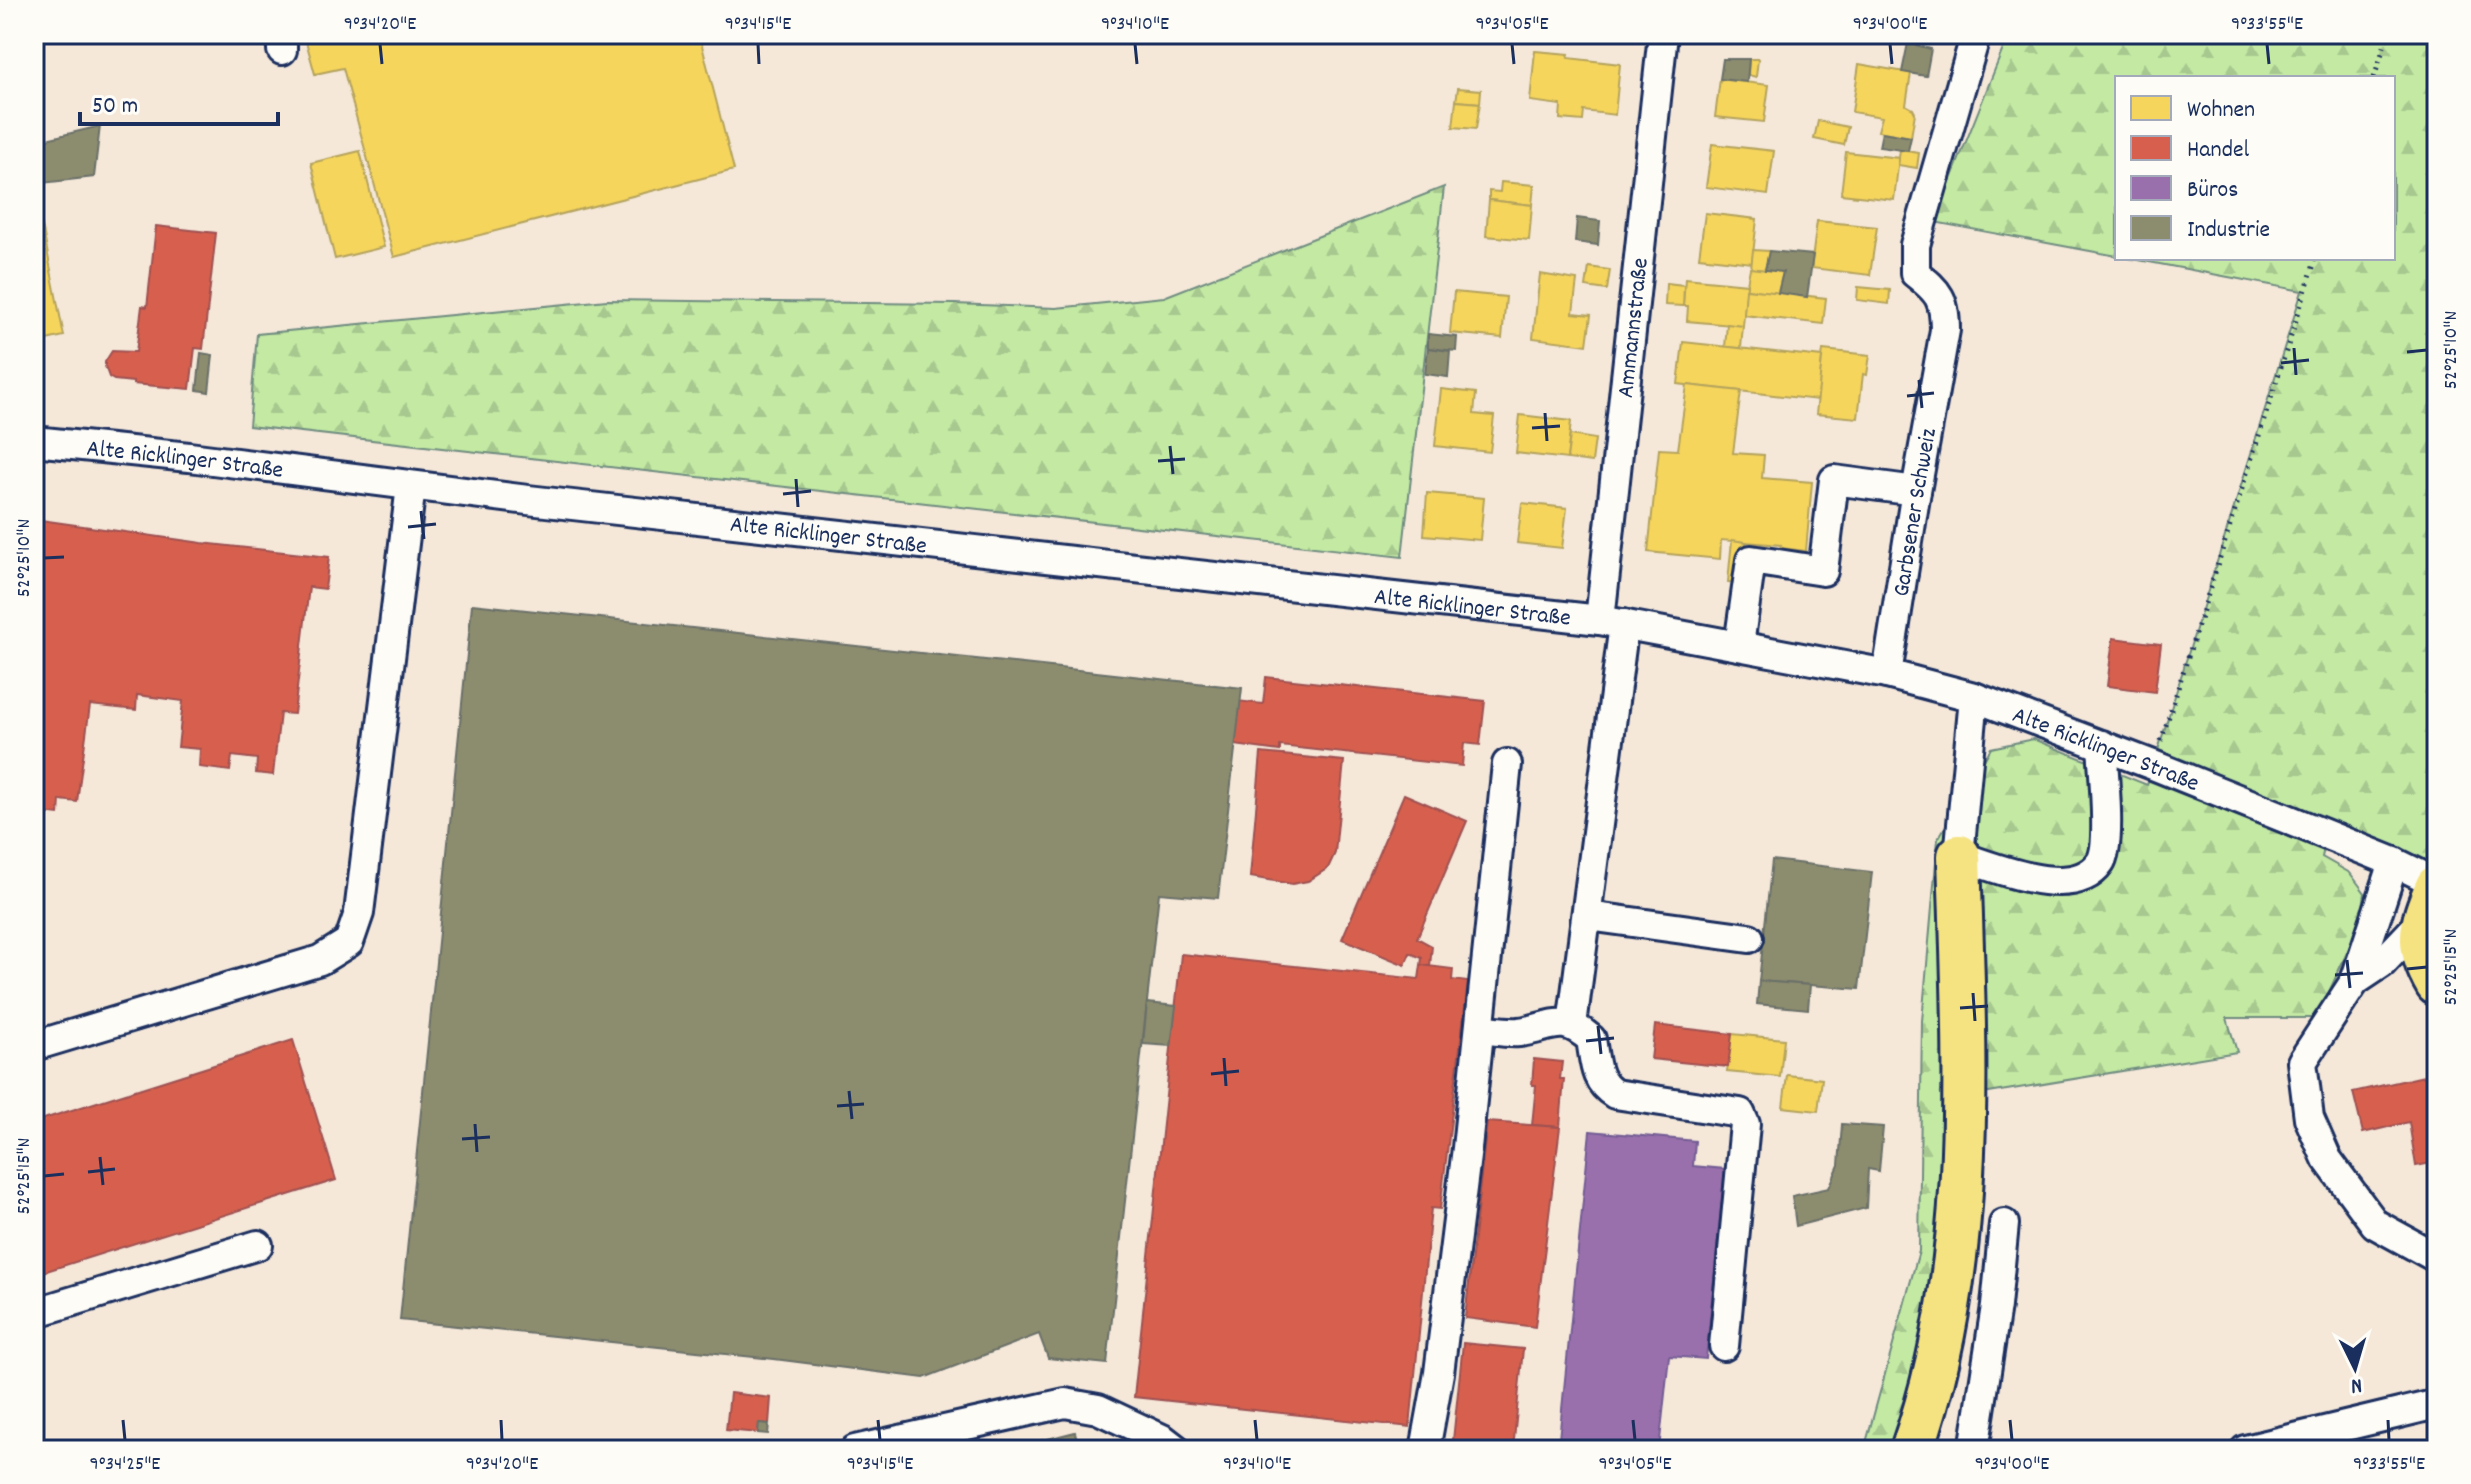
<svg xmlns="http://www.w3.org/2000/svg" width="2471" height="1484" font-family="Dekko,sans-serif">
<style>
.forest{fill:url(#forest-firs);stroke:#6f8c80;stroke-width:2}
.homes{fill:#f6d55c;stroke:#b4a35d;stroke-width:2}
.shops{fill:#d6604d;stroke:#9e5152;stroke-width:2}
.offices{fill:#9970ab;stroke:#735c94;stroke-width:2}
.industry{fill:#8c8c6e;stroke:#6a7069;stroke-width:2}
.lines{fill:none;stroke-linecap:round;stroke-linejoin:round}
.minor-casing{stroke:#1b2f5e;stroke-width:34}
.highway-casing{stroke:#1b2f5e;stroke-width:48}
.path{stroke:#1b2f5e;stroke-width:5;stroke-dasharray:2 6;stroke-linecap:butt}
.minor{stroke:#fdfcf7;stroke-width:28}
.highway{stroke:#f5e382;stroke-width:42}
.ticks{fill:none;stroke:#1b2f5e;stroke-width:3}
.labels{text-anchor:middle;stroke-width:8;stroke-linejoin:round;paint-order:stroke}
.street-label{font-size:24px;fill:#1b2f5e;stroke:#fdfcf7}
.neatline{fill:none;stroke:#1b2f5e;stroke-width:3}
.ticks-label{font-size:20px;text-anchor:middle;fill:#1b2f5e}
</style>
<defs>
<pattern id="forest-firs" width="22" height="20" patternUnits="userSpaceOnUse" patternTransform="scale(2)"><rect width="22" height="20" fill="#c3e9a3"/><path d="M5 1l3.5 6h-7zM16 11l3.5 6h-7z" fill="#a7c88f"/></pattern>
</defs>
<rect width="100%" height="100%" fill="#f5e8d9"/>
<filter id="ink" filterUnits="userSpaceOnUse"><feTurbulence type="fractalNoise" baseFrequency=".0125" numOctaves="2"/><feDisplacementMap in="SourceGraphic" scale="16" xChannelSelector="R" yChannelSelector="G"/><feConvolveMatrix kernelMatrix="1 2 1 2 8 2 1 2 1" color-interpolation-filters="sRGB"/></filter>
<g filter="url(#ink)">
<g class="forest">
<polygon points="2009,34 2437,34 2437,870 2330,824 2322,857 2350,873 2365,893 2361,922 2317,1018 2227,1018 2237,1052 1983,1094 1936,1266 1910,1402 1888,1450 1864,1450 1919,1251 1922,1021 1938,839 1991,748 2033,739 2147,785 2302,291 2128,258 2393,258 2393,78 2117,78 2117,256 1934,222"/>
<polygon points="1444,187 1402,557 249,426 257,334 607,300 954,304 1056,308 1164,297"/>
</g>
<g class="homes">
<polygon points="304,34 699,34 734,170 394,257 343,68 315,74"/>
<polygon points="1535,51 1569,54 1568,58 1620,64 1615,115 1584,111 1583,121 1560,119 1561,105 1530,101"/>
<polygon points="1749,59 1758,59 1756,77 1748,75"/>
<polygon points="1859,64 1911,73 1906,105 1913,109 1915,113 1911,137 1878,131 1882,117 1852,112"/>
<polygon points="1720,79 1769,85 1764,122 1715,117"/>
<polygon points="1458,88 1481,90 1480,103 1456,101"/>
<polygon points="1456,101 1480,103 1476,129 1453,127"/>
<polygon points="1818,121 1848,127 1844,145 1814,139"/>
<polygon points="1712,144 1774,151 1768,195 1706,187"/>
<polygon points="1900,150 1919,153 1917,168 1898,165"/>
<polygon points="360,151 384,247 335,259 311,163"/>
<polygon points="1846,152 1899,158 1894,200 1841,194"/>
<polygon points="1501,182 1534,185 1532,205 1489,200 1489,191 1500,192"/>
<polygon points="1489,200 1532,205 1529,240 1486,236"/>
<polygon points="1705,213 1757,219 1752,263 1699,257"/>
<polygon points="1817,221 1877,227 1870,275 1811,268"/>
<polygon points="42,225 64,336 42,341 34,304 34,227"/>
<polygon points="1753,250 1769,251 1765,270 1751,269"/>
<polygon points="1589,267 1610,270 1607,290 1586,287"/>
<polygon points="1750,268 1783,272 1778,293 1746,289"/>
<polygon points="1540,274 1577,280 1573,313 1591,315 1587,345 1533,338"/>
<polygon points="1685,278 1747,284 1743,326 1687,321 1688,306 1683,306"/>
<polygon points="1666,283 1684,285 1683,306 1665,305"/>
<polygon points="1858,287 1890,290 1889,304 1857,300"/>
<polygon points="1746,289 1826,298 1823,324 1744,315"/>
<polygon points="1454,292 1506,297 1502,338 1450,333"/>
<polygon points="1727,324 1743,326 1741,348 1725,347"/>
<polygon points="1683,342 1822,357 1818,400 1678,384"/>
<polygon points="1823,350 1870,355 1867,375 1863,374 1858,418 1816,414"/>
<polygon points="1687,385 1741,391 1733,453 1764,455 1762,478 1812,482 1806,551 1780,548 1781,545 1721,540 1720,559 1648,552 1659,449 1678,450"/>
<polygon points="1441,389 1476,393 1474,414 1494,416 1490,452 1435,446"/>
<polygon points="1520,415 1571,421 1567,459 1516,453"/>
<polygon points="1570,435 1595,439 1592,462 1567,459"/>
<polygon points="1427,493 1484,498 1480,540 1424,535"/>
<polygon points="1522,503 1567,508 1562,548 1517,543"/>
<polygon points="1732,540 1746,542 1742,583 1728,582"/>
<polygon points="1732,1034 1784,1039 1780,1077 1727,1072"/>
<polygon points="1787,1075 1822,1079 1818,1111 1783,1107"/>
</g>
<g class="shops">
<polygon points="156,226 216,233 203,349 195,348 190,389 133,384 133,382 114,380 109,377 105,366 105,362 112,351 136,352 142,306 147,307"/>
<polygon points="34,519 202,543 329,557 325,589 309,587 294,714 280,713 273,775 256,773 257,759 232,756 230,771 199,767 200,749 178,747 183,701 137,695 136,710 90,705 77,802 60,800 59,815 34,812"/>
<polygon points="2113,638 2161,644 2155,692 2107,686"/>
<polygon points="1266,677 1485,701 1480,745 1464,743 1462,766 1280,746 1280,751 1234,745 1238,701 1263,704"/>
<polygon points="1261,753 1344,761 1335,853 1328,868 1308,881 1292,884 1250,877"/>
<polygon points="1404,794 1467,821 1417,938 1432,946 1430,966 1421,965 1422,958 1410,953 1405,965 1342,939"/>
<polygon points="1181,954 1419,979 1421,965 1453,969 1452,980 1468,982 1440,1209 1431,1208 1410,1427 1134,1397"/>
<polygon points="1655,1025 1732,1034 1728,1067 1651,1059"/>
<polygon points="293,1040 336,1180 37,1274 34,1262 34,1122"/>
<polygon points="1534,1059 1562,1062 1560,1079 1564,1079 1560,1127 1532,1125 1536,1085 1532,1085"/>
<polygon points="2437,1073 2437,1162 2416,1166 2409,1122 2363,1133 2353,1092"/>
<polygon points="1487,1122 1560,1127 1535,1327 1465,1318"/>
<polygon points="1463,1343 1523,1349 1513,1450 1452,1450"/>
<polygon points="730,1393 771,1398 769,1424 759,1423 758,1433 726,1430"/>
</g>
<polygon class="offices" points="1590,1131 1695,1141 1693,1166 1725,1169 1706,1359 1669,1356 1659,1450 1559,1439"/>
<g class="industry">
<polygon points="1908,43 1931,49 1926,76 1902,72"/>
<polygon points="1723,59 1749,59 1747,82 1720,79"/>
<polygon points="100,126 94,177 34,184 34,142"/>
<polygon points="1882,132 1911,137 1908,151 1879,147"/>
<polygon points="1577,218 1600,221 1598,245 1575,242"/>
<polygon points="1769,251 1813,255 1807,297 1778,293 1783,272 1765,270"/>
<polygon points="1428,334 1457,337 1456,351 1428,348"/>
<polygon points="1428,348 1450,351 1448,377 1425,374"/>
<polygon points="201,353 213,355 209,392 197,390"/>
<polygon points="472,604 1242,688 1218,898 1159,893 1107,1364 1048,1358 1039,1334 924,1378 774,1359 400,1320"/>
<polygon points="1772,860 1872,872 1859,989 1759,981"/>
<polygon points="1759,981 1810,985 1808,1009 1757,1004"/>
<polygon points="1147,1003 1176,1006 1171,1046 1143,1044"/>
<polygon points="1842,1124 1883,1127 1879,1171 1868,1169 1866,1208 1796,1226 1792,1196 1829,1188 1839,1165"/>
<polygon points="759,1423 769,1424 768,1434 758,1433"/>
<polygon points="1075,1432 1080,1450 1004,1450"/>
<polygon points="1559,1439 1601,1444 1600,1450 1557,1450"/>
</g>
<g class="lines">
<g class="minor-casing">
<g id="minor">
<polyline points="282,34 282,50"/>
<path id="s1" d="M34,441L189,457L528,500L1600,620L1887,674L1974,697L2153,765L2394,862L2437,883"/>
<path id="s2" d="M1600,620L1663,34"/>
<polyline points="1739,645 1751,560 1823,571 1834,480 1916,491"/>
<path id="s3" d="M1887,674L1916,491L1945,330C1945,299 1939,292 1915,273V245L1976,34"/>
<path d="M1974,697L1959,856C1995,867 2073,902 2100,863C2112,846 2103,768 2102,745"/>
<polyline points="2394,862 2355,981 2302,1062 2309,1118 2327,1159 2375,1224 2437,1258"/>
<polyline points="1588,916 1749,938"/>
<polyline points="2355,981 2382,963 2422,921"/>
<polyline points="1572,1025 1624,624"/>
<path d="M1480,1029C1492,1030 1506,1033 1519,1032C1553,1028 1560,1012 1591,1039C1595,1061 1594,1082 1615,1094L1740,1113L1745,1124L1724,1346"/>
<polyline points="34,1046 320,960 349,942 359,913 411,486"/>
<polyline points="34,1313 258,1245"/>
<polyline points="855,1450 1065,1403 1098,1409 1164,1440 1177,1450"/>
<polyline points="1425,1450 1439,1373 1467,1148 1507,764"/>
<polyline points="1974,1450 1996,1306 2004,1224"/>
<polyline points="2245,1450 2437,1404"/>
</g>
</g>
<g class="highway-casing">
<g id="highway">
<path d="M2437,886C2420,926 2414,945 2437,984"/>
<path d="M1912,1450C1979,1260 1965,1054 1959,856"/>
</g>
</g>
<g class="path">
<polyline points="2374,78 2388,34"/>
<polyline points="2161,741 2316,258"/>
</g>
<use href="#minor" class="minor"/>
<use href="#highway" class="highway"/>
</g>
</g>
<path class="ticks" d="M380,44L382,64M758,44L759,64M1135,44L1137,64M1512,44L1514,64M1890,44L1892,64M2267,44L2269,64M2294,348L2296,375M2407,352L2427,350M2281,363L2309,360M1919,380L1922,408M1907,396L1934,393M1545,413L1547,441M1532,428L1560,426M1170,446L1173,474M1158,461L1185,459M796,479L798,507M783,494L811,491M421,511L424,539M408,527L436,524M44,558L64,557M2347,960L2350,988M2407,969L2427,967M2335,975L2363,973M1973,993L1975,1021M1960,1008L1988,1006M1598,1026L1601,1054M1586,1041L1614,1038M1224,1058L1226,1086M1211,1074L1239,1071M849,1091L852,1119M837,1106L864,1104M475,1124L477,1152M462,1139L490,1137M100,1157L103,1185M88,1172L115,1169M44,1176L64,1174M123,1420L125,1440M501,1420L502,1440M878,1420L880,1440M1255,1420L1257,1440M1633,1420L1635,1440M2010,1420L2012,1440M2388,1420L2389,1440"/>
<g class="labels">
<g class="street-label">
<text dy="8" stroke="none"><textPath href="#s2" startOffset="294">Ammannstraße</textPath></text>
<text dy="8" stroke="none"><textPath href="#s1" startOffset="152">Alte Ricklinger Straße</textPath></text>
<text dy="8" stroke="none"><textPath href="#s3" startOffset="164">Garbsener Schweiz</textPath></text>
<text dy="8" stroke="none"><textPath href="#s1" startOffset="800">Alte Ricklinger Straße</textPath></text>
<text dy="8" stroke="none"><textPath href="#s1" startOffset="1448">Alte Ricklinger Straße</textPath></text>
<text dy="8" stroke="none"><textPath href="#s1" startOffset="2100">Alte Ricklinger Straße</textPath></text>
</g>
</g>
<rect width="2471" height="1484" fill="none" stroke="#fdfcf7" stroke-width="88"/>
<rect x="2115" y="76" width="280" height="184" fill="#fdfcf7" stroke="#a3aaba" stroke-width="2"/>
<rect x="2131" y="96" width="40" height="24" fill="#f6d55c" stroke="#a3aaba" stroke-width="2"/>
<text x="2187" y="116" font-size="24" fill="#1b2f5e">Wohnen</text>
<rect x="2131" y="136" width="40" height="24" fill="#d6604d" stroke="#a3aaba" stroke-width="2"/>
<text x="2187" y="156" font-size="24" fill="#1b2f5e">Handel</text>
<rect x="2131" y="176" width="40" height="24" fill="#9970ab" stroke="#a3aaba" stroke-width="2"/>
<text x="2187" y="196" font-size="24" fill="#1b2f5e">Büros</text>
<rect x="2131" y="216" width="40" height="24" fill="#8c8c6e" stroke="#a3aaba" stroke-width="2"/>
<text x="2187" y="236" font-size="24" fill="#1b2f5e">Industrie</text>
<g transform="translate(2355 1368) rotate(175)" stroke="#fdfcf7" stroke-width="6" paint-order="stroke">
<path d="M0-6L14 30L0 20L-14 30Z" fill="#1b2f5e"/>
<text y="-12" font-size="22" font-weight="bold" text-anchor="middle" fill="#1b2f5e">N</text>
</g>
<path d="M80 112v12h198v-12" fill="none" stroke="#1b2f5e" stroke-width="4"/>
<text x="92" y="112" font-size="24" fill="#1b2f5e" stroke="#fdfcf7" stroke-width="6" paint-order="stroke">50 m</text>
<rect x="44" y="44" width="2383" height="1396" class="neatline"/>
<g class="ticks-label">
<text x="380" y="29">9°34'20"E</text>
<text x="758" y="29">9°34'15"E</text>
<text x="1135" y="29">9°34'10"E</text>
<text x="1512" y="29">9°34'05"E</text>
<text x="1890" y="29">9°34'00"E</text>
<text x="2267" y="29">9°33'55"E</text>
<text transform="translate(2449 350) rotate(-90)" y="7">52°25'10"N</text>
<text transform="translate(22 558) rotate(-90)" y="7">52°25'10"N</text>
<text transform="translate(2449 967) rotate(-90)" y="7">52°25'15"N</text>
<text transform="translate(22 1176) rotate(-90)" y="7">52°25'15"N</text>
<text x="125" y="1469">9°34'25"E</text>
<text x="502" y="1469">9°34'20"E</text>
<text x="880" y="1469">9°34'15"E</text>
<text x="1257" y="1469">9°34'10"E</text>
<text x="1635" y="1469">9°34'05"E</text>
<text x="2012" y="1469">9°34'00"E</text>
<text x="2389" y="1469">9°33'55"E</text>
</g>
</svg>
